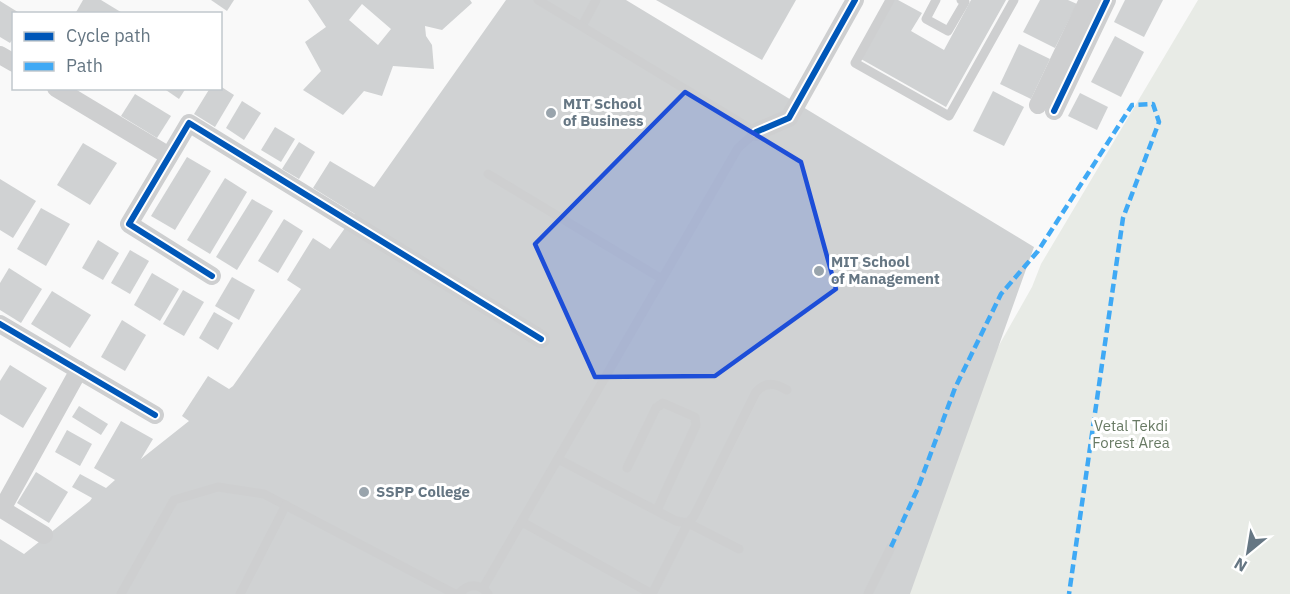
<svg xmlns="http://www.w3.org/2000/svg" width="1290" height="594" font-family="'IBM Plex Sans',sans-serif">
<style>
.green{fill:#e8ebe6}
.building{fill:#d0d2d3;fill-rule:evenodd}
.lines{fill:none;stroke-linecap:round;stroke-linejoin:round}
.service{stroke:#cecfd0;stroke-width:9}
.minor{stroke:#cecfd0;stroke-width:18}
.quiet{stroke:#3fa9f5;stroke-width:4.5;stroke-dasharray:9 4.5;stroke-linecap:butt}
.cycleway-casing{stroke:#fff;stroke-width:10}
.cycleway{stroke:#0057b8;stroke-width:6}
.marked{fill:#1d4ed8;fill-opacity:0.2;stroke:#1d4ed8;stroke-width:4.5;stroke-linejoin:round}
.poi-dot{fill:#99a4ac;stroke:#fff;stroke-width:2}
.labels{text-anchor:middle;stroke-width:6;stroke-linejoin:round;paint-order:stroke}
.poi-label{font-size:15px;font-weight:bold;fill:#657683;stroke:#fff;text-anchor:start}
.park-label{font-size:15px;fill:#687a64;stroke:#fff}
</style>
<rect width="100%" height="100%" fill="#f9f9f9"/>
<polygon class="green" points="1198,0 1290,0 1290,594 869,594 918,488 1032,287 1041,264"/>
<g class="building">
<polygon points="83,0 101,0 124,14 75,14"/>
<polygon points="211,0 234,0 227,11"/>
<path d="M308,0H470L472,3L442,30L425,26L426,36L432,45L434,69L393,66L382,96L364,91L343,115L303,90L321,71L305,42L326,27ZM362,4L391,29L378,45L349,20Z"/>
<polygon points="506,0 626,0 1034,247 910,594 0,594 0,539 24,554 90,501 92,498 72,487 80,474 106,488 115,480 94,468 121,421 153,439 141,459 189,421 182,416 208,376 229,389 233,386 301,289 287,280 313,238 330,249 355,214 313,188 330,161 374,187"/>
<polygon points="656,0 796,0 762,60"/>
<polygon points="894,0 898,0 922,13 911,31 944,50 971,0 1006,0 946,107 861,59"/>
<polygon points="1040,0 1068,0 1077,4 1055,48 1023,32"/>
<polygon points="1125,0 1163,0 1144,37 1114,22"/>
<polygon points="0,1 21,14 14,14 14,37 10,43 0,37"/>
<polygon points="1115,36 1144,52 1121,97 1091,82"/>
<polygon points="1019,44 1050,59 1031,99 1000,84"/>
<polygon points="220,86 234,95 215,127 194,114 210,88 220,88"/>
<polygon points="163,88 186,88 179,99"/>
<polygon points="993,91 1024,107 1004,146 973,131"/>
<polygon points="1080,93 1108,107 1097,130 1068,116"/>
<polygon points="135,94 171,116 157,138 121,116"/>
<polygon points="242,101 261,113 244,140 226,128"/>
<polygon points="275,127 295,139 281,162 261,150"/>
<polygon points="299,142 315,152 299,179 282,169"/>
<polygon points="83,143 117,163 90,205 57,185"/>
<polygon points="187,157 211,171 175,230 151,216"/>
<polygon points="225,178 247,192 210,254 187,240"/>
<polygon points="0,179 36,201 13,238 0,230"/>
<polygon points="252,199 273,211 237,270 216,257"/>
<polygon points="41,208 70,224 46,266 17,249"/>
<polygon points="284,219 303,231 278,273 258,261"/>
<polygon points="98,240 119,253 103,280 82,268"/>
<polygon points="130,250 149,261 130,294 111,283"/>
<polygon points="9,268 42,289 21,323 0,310 0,283"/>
<polygon points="152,273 179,289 160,321 134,305"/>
<polygon points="232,277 255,290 239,320 215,306"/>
<polygon points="183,290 204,302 184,336 163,324"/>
<polygon points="52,291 91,315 70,348 31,324"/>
<polygon points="214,312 233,323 218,350 199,338"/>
<polygon points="122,320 146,335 125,371 101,357"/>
<polygon points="10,365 47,388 23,428 0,414 0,381"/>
<polygon points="79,406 108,424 101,435 72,417"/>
<polygon points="67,430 92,444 80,466 55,452"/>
<polygon points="36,472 68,492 49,523 17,503"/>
</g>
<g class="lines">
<g class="service">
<polyline points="890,0 855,63 949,116 1014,0"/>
<polyline points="936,0 926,19 948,31 965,2 961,0"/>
<polyline points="582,26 596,0"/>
<polyline points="488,174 662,279"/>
<path d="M558,459L676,521L688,523L694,516L756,392C766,381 775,383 787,390"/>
<polyline points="627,468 656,408 663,403 695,417 696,425 657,510"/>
<polyline points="522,522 652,594 688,523 739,549"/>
<polyline points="483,588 738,148 756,132 538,0"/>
<polyline points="121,594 174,500 218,487 264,494 455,594"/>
<polyline points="240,594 286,505"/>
<path d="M459,594C468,583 480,583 488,594"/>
<polyline points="868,594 891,547"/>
</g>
<g class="minor">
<polyline points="0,55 14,63"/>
<polyline points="56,88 169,156"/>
<polyline points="1038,105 1088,0"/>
<polyline points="1054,111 1107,0"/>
<polyline points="756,132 789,118 855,0"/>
<polyline points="212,276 129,224 189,123 541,339"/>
<polyline points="0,324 155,415"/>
<polyline points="0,508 44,535"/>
<polyline points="2,509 79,370"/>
</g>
<polyline class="quiet" points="891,547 918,488 955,388 1001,294 1038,251 1132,105 1153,104 1159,122 1123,218 1069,594"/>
<g class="cycleway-casing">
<g id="cycleway">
<polyline points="1054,111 1107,0"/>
<polyline points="756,132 789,118 855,0"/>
<polyline points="212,276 129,224 189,123 541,339"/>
<polyline points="0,324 155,415"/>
</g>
</g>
<use href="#cycleway" class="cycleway"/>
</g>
<path class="marked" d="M685,92L801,162L836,289L715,376L595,377L535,244Z"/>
<g class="poi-dot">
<circle cx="551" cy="113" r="6"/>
<circle cx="819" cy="271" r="6"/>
<circle cx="364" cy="492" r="6"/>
</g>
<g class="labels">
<g class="poi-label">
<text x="563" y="109">MIT School<tspan x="563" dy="17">of Business</tspan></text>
<text x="831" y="267">MIT School<tspan x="831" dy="17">of Management</tspan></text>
<text x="376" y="497">SSPP College</text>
</g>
<g class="park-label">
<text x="1131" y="431">Vetal Tekdi<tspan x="1131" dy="17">Forest Area</tspan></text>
</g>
</g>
<rect x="12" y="12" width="210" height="78" fill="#ffffff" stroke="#c1c8cd" stroke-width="1.5"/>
<rect x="24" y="32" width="30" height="9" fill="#0057b8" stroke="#c1c8cd" stroke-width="1.5"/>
<text x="66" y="42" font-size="18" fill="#657683">Cycle path</text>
<rect x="24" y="62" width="30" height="9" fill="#3fa9f5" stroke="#c1c8cd" stroke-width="1.5"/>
<text x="66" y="72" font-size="18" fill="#657683">Path</text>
<g transform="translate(1248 552) rotate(210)" stroke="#ffffff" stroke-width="4.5" paint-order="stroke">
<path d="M0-4.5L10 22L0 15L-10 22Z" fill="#657683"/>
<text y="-9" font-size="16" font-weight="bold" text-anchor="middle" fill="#657683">N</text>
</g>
</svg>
